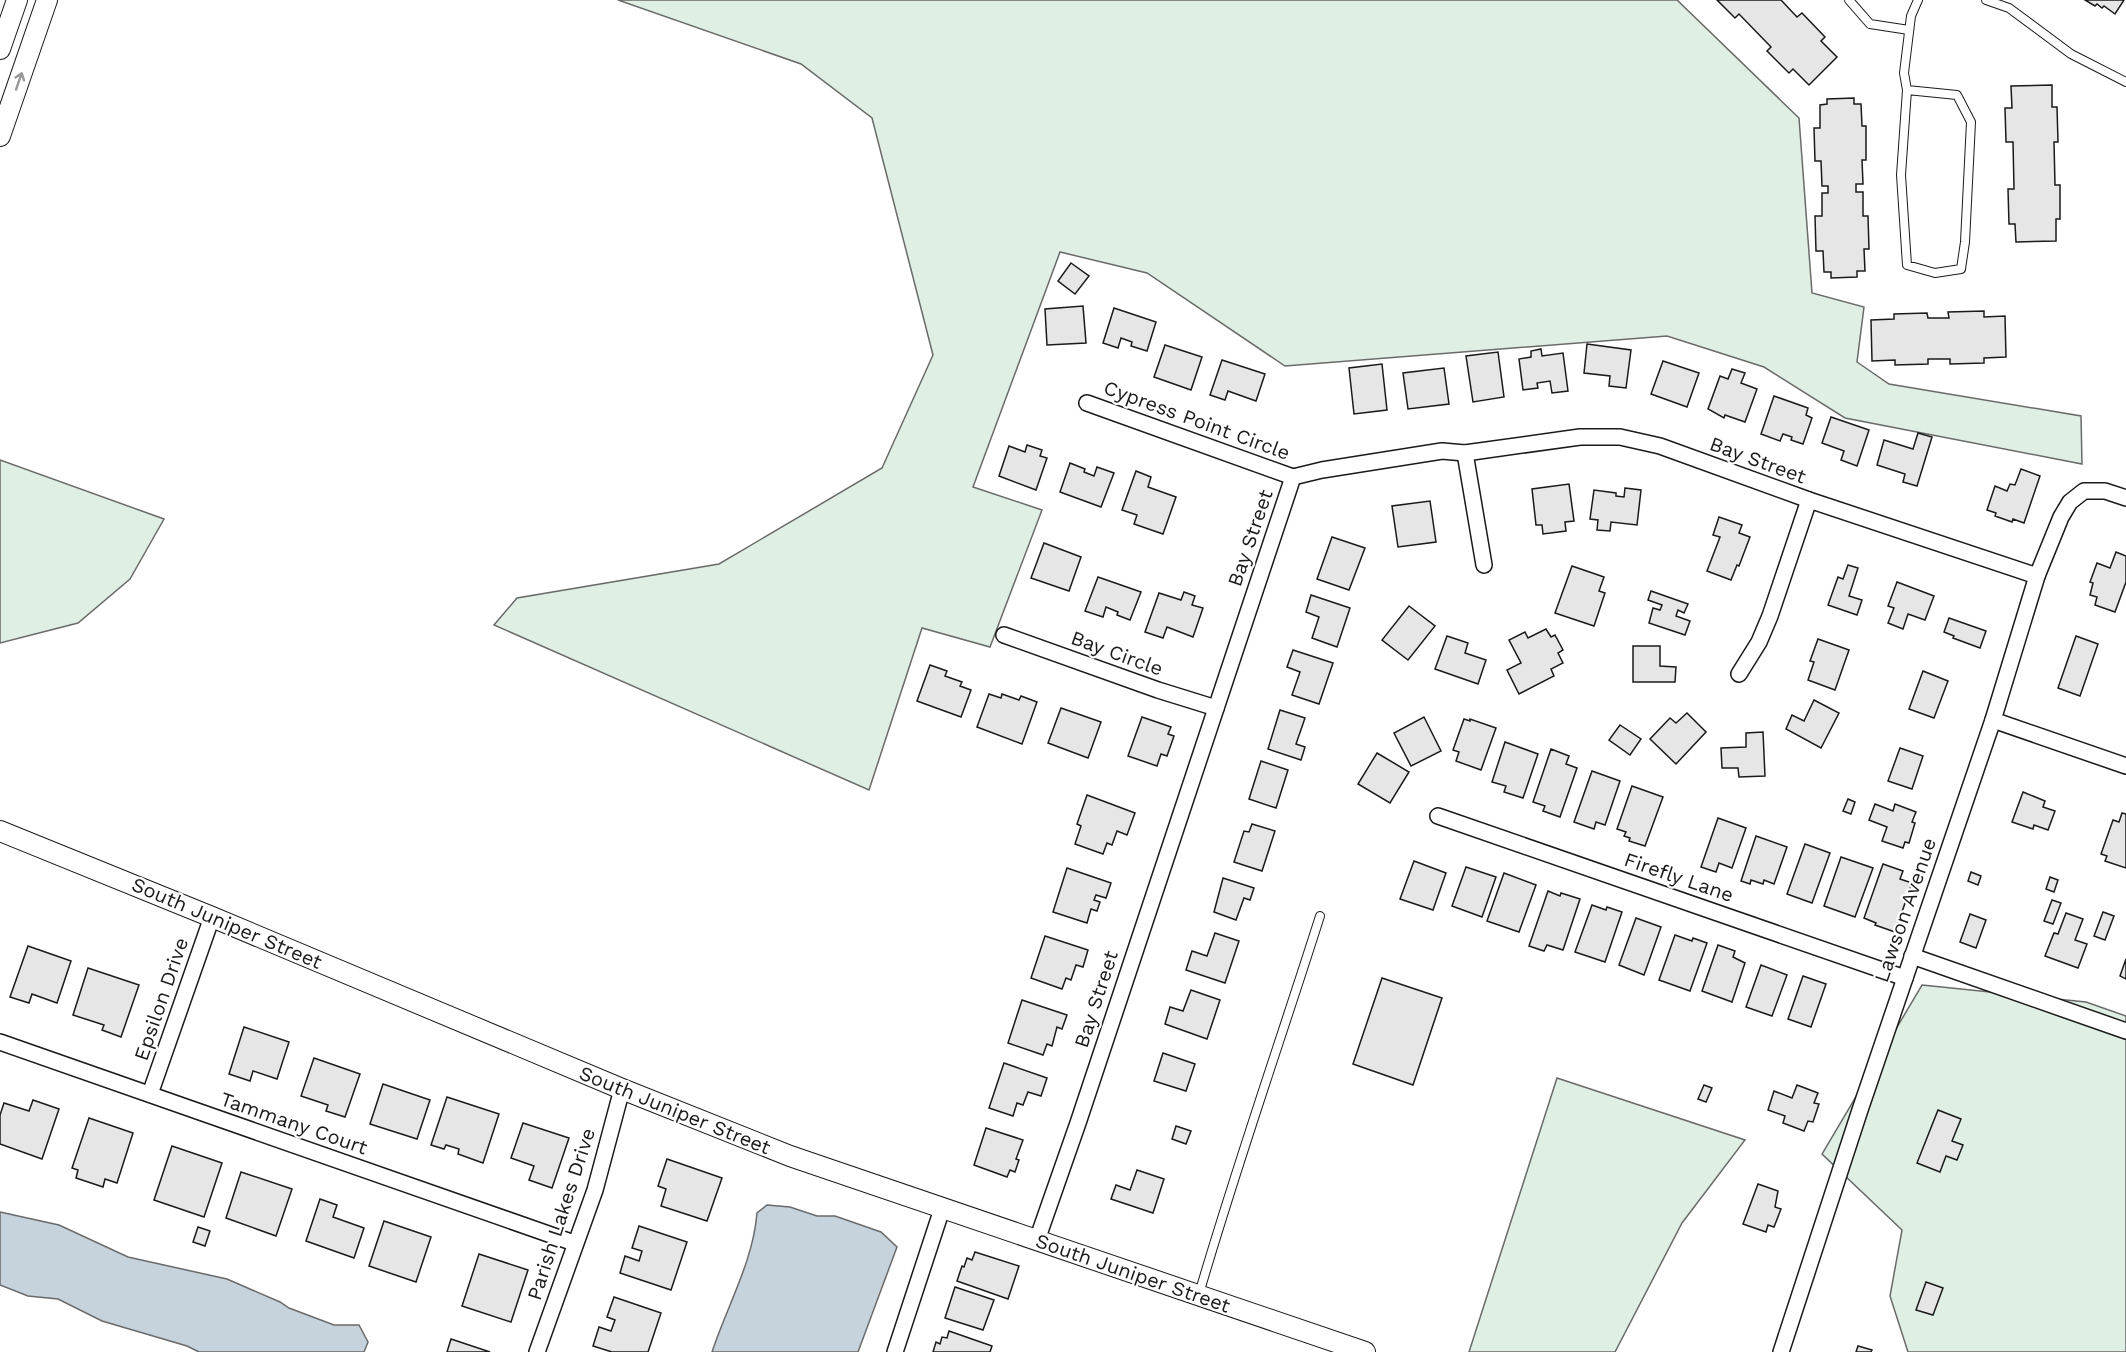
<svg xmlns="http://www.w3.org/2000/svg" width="2126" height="1352" font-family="'Work Sans',sans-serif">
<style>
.green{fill:#e0efe3;stroke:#6a6a6a;stroke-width:1.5}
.water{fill:#c6d2dc;stroke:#6a6a6a;stroke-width:1.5}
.building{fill:#e6e6e6;stroke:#1a1a1a;stroke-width:1.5}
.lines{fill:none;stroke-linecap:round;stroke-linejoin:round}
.service-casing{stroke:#1a1a1a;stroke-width:10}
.minor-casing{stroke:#1a1a1a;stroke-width:18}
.tertiary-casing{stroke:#1a1a1a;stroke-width:22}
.service{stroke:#fff;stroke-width:8}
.minor{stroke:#fff;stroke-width:15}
.tertiary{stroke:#fff;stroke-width:20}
.oneway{stroke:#989898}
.labels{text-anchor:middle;stroke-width:4.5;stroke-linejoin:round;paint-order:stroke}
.street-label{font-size:20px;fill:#1a1a1a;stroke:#fff}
</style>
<rect width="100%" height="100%" fill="#fff"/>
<g class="green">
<polygon points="618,0 1677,0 1799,118 1812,293 1864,307 1857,362 1889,384 2081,416 2082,464 1845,418 1764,367 1667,336 1285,366 1147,273 1060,252 973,487 1042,510 990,647 922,628 869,790 494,625 517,598 719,564 882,468 933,355 872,118 801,64"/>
<polygon points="0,460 164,519 130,579 78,623 0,643"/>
<polygon points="1922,985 2086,1002 2126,1016 2126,1352 1908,1352 1890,1296 1902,1230 1822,1154"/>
<polygon points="1557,1078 1745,1140 1682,1223 1615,1352 1469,1352"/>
</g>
<g class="water">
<path d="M767,1205L790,1207L817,1216H835L881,1232L897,1247L858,1352H712C727,1306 753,1262 757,1213Z"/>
<polygon points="0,1212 59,1225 128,1257 227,1279 280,1302 289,1308 334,1325 359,1325 368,1342 364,1352 199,1352 187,1346 102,1321 58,1299 28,1296 0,1285"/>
</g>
<g class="building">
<polygon points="1717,0 1781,0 1797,17 1802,13 1825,37 1821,41 1837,57 1809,85 1793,69 1789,73 1767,51 1771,47 1739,14 1735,18"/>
<polygon points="2085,0 2124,0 2115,14 2104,6 2102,8 2097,4 2095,6"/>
<polygon points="2052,85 2052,107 2057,107 2058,142 2054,142 2055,185 2060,185 2060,219 2056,219 2056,241 2016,242 2015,224 2009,224 2008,189 2014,189 2013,142 2006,142 2005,108 2012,108 2011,86"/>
<polygon points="1854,98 1854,104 1861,104 1862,126 1866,126 1866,160 1862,160 1863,184 1856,184 1856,192 1863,192 1863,216 1868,216 1869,249 1864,249 1865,271 1857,271 1857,277 1831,278 1831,272 1824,272 1823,251 1816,251 1815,216 1822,216 1822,193 1828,193 1828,186 1822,186 1821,161 1815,161 1814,128 1820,128 1820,105 1827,104 1827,99"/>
<polygon points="1071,263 1089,276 1075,294 1058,281"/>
<polygon points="1083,306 1086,343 1047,345 1045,309"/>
<polygon points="1114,308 1156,322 1147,351 1131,346 1132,342 1121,338 1118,348 1103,343"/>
<polygon points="1984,311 1984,317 2005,316 2006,357 1984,358 1984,363 1950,364 1950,359 1928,359 1928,364 1895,365 1895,360 1872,361 1871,320 1894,319 1894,314 1927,313 1928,318 1949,318 1948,312"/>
<polygon points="1587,344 1631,350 1626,388 1609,386 1610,376 1584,373"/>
<polygon points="1165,345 1202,357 1191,390 1154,377"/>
<polygon points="1541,349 1542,356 1563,353 1568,391 1552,393 1550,381 1537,383 1538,388 1523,390 1519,359 1531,357 1531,351"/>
<polygon points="1498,352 1504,397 1473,402 1466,356"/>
<polygon points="1222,360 1265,374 1256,401 1228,391 1225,400 1210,395"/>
<polygon points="1663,361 1699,373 1687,407 1651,394"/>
<polygon points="1382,364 1387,410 1354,414 1349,368"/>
<polygon points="1444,368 1449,404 1408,409 1403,373"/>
<polygon points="1732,369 1745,373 1741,383 1757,389 1745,422 1725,415 1724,418 1708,409 1720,376 1728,379"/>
<polygon points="1774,396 1808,408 1806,415 1812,418 1803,444 1791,440 1792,437 1783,434 1780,441 1761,434"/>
<polygon points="1831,417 1869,430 1857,466 1841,460 1844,451 1822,443"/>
<polygon points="1918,433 1932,437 1917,486 1903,482 1905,474 1877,465 1884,440 1913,449"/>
<polygon points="1027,445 1042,450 1040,456 1047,458 1036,490 999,476 1009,446 1025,452"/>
<polygon points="1070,463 1085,469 1084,472 1094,476 1097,467 1114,473 1101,507 1060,492"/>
<polygon points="2021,469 2040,476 2024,523 2013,519 2012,522 1995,516 1996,513 1987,510 1995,486 2007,491 2010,484 2015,485"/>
<polygon points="1136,471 1151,477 1148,487 1176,497 1163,534 1134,524 1137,515 1122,510"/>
<polygon points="1569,484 1574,521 1565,522 1566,531 1543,534 1542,525 1536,525 1532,489"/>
<polygon points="1625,488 1641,490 1637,525 1611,522 1610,531 1597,530 1598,520 1590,519 1594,490 1616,493 1616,496 1624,497"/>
<polygon points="1430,501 1436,542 1398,547 1392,506"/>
<polygon points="1719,517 1742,525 1739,533 1750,537 1739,566 1737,565 1731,580 1707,571 1720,537 1713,535"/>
<polygon points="1332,537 1365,548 1349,590 1317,579"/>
<polygon points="1044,543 1081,557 1069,591 1031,578"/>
<polygon points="2116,552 2126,556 2126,582 2115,612 2095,605 2097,597 2090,595 2093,583 2090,582 2097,563 2110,568"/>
<polygon points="1848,565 1858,568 1849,596 1862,600 1857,615 1828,605 1838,577 1843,579"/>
<polygon points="1572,566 1604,577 1599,591 1605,593 1594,626 1555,613"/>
<polygon points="1098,577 1141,592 1130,620 1117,615 1118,612 1106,607 1103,617 1085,611"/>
<polygon points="1897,582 1934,596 1925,620 1908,614 1903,629 1888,623 1894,608 1888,606"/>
<polygon points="1651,591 1688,604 1684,613 1678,610 1676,616 1690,621 1685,635 1649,623 1653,608 1660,610 1662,605 1648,600"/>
<polygon points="1184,592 1195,596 1192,605 1203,608 1193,637 1167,627 1163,638 1145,632 1159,593 1181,600"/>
<polygon points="1311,595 1350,608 1337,647 1312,638 1319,617 1306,612"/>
<polygon points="1409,606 1435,626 1408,660 1382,640"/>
<polygon points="1949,618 1986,631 1980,648 1953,638 1954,636 1944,632"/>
<polygon points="1546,629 1551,637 1555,635 1563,650 1558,653 1563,663 1551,669 1554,676 1519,694 1507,670 1521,663 1509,640 1525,632 1528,638"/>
<polygon points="1447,636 1468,643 1465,653 1486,660 1478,684 1435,669"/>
<polygon points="2076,636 2098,644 2080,696 2058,688"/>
<polygon points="1818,639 1849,650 1835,690 1808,680 1814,662 1810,661"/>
<polygon points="1633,646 1660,646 1660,666 1676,667 1675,682 1633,682"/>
<polygon points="1293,650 1333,663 1319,704 1292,695 1300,672 1287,667"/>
<polygon points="930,665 947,671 945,676 962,682 960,686 971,690 961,717 917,701"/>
<polygon points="1923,671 1948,681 1934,718 1909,709"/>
<polygon points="989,694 1001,698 1002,694 1019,700 1021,696 1037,702 1022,744 977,727"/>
<polygon points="1814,700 1839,713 1821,748 1786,729 1792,715 1804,721"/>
<polygon points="1061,708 1101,722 1088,758 1048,743"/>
<polygon points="1280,710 1305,718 1296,744 1305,747 1301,760 1268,749"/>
<polygon points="1687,713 1706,732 1676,764 1650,739 1670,718 1676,723"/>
<polygon points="1142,717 1171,727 1168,734 1174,736 1167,756 1161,754 1157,766 1128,756"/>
<polygon points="1424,717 1441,751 1411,766 1394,733"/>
<polygon points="1464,719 1470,721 1470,719 1496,728 1481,770 1456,761 1459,752 1453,750"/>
<polygon points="1620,725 1641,739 1630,755 1609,740"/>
<polygon points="1763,732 1765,776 1739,777 1738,768 1722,768 1721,748 1746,747 1746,733"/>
<polygon points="1505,742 1538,754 1523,798 1504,792 1506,786 1492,782"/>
<polygon points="1900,748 1923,756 1912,789 1888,781"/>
<polygon points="1551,749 1569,756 1566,764 1577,768 1560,817 1543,811 1545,806 1533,802"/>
<polygon points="1377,753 1409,772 1390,803 1358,784"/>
<polygon points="1261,761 1288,770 1276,808 1249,799"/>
<polygon points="1592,771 1620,781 1605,825 1596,822 1594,829 1574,822"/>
<polygon points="1632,786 1663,797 1645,846 1629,841 1630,838 1624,836 1626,832 1617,829"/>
<polygon points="2023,792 2045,801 2043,807 2055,811 2048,830 2034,825 2033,829 2012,822"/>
<polygon points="1087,795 1135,813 1127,835 1117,831 1112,845 1107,843 1103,854 1075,844 1081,826 1077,824"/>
<polygon points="1848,799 1855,802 1851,814 1843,811"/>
<polygon points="1875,804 1893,811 1895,804 1916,812 1912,822 1915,823 1909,843 1905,842 1903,848 1882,841 1887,827 1869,820"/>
<polygon points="2122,813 2126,814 2126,868 2105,861 2107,856 2101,854 2113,820 2119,822"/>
<polygon points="1718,818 1746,828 1732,868 1719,863 1716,872 1701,867"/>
<polygon points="1252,824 1275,831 1262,871 1234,862 1244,831 1249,832"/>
<polygon points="1756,836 1787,847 1774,884 1764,880 1763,884 1751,880 1750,884 1741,881"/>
<polygon points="1805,844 1830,853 1812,903 1787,894"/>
<polygon points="1841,857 1873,868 1855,917 1824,906"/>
<polygon points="1414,861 1446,873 1433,910 1400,899"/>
<polygon points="1883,864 1903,871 1900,879 1912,883 1895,932 1875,925 1876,923 1864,918"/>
<polygon points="1466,867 1496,877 1482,917 1452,906"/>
<polygon points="1067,868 1111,883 1106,898 1096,895 1094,900 1100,902 1097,911 1091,909 1087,923 1053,912"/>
<polygon points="1971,872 1981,876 1978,885 1968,881"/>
<polygon points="1504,873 1536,885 1519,932 1487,921"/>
<polygon points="2050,877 2058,880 2054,892 2046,889"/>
<polygon points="1223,878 1254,888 1250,900 1244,898 1236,920 1214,912"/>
<polygon points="1548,891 1560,896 1561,893 1580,899 1563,950 1547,945 1544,951 1529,946"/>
<polygon points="2052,900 2061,903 2053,924 2044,921"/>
<polygon points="1592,905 1606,910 1607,907 1622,912 1605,962 1575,952"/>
<polygon points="2103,912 2114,916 2105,940 2094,936"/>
<polygon points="2066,913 2083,919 2075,940 2087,944 2078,968 2045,956 2054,933 2058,934"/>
<polygon points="1970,914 1986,920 1976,948 1960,942"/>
<polygon points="1636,918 1661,927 1644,975 1619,965"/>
<polygon points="1215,933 1239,941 1225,983 1186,970 1192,951 1207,956"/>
<polygon points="1675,935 1692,941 1693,938 1707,943 1690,991 1659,980"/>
<polygon points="1045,936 1088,950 1083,967 1076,965 1071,980 1066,978 1062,989 1031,978"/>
<polygon points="1718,945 1735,951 1733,957 1745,963 1732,1002 1702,991"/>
<polygon points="28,946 71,961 57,1003 32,994 29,1003 10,997"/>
<polygon points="2126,959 2126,979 2120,976"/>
<polygon points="1761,965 1787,975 1772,1016 1746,1007"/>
<polygon points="88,968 139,985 121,1037 102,1030 104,1025 73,1015"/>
<polygon points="1803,976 1826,984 1811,1027 1788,1019"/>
<polygon points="1382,978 1442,998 1413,1085 1353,1064"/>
<polygon points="1191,990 1220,1000 1207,1039 1165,1024 1170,1007 1183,1011"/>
<polygon points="1022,1000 1067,1015 1062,1029 1057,1027 1052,1046 1047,1044 1043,1055 1008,1043"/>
<polygon points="244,1027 289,1042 277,1079 253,1071 250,1081 229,1074"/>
<polygon points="1163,1053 1195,1064 1186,1091 1154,1081"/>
<polygon points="314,1058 360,1074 345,1117 326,1111 328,1105 301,1096"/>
<polygon points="1004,1063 1047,1078 1041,1096 1028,1092 1023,1105 1017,1103 1013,1116 989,1108"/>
<polygon points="383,1084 430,1100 417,1139 370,1124"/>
<polygon points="1704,1085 1712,1088 1706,1102 1698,1099"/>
<polygon points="1797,1085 1818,1093 1814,1103 1819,1104 1813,1122 1808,1121 1804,1131 1783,1123 1785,1116 1768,1110 1774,1091 1792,1098"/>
<polygon points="447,1097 499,1114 483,1163 458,1154 459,1149 446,1145 444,1149 431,1145"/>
<polygon points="33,1100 59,1109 42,1159 0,1144 0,1115 4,1103 29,1111"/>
<polygon points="1938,1110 1961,1119 1952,1141 1963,1145 1957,1160 1946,1156 1940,1172 1917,1163"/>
<polygon points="89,1118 133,1133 117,1183 105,1179 103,1187 76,1178 78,1170 72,1168"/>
<polygon points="523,1123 569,1138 552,1188 529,1180 534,1166 511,1158"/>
<polygon points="1176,1126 1191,1131 1186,1144 1172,1139"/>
<polygon points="986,1128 1023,1140 1016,1159 1019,1160 1015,1172 1010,1170 1007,1177 974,1165"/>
<polygon points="172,1146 222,1163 204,1217 154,1200"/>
<polygon points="667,1159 722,1178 707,1221 661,1206 666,1189 658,1186"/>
<polygon points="1137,1170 1164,1179 1153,1213 1111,1199 1116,1185 1130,1190"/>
<polygon points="241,1172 292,1189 276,1236 226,1218"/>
<polygon points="1758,1184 1778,1191 1775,1207 1781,1209 1774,1227 1768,1225 1766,1232 1743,1224"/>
<polygon points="320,1199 337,1205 333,1217 364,1228 354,1258 306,1241"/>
<polygon points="384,1221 431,1237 416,1282 369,1266"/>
<polygon points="639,1226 687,1242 671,1290 620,1273 625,1256 639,1261 642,1251 632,1248"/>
<polygon points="198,1227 210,1231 205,1246 193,1242"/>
<polygon points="975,1252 1019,1266 1008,1299 957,1281 962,1266 964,1267 967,1258 972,1260"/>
<polygon points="479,1254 528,1270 511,1322 462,1306"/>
<polygon points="1926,1282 1943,1288 1933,1315 1916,1310"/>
<polygon points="955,1287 994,1300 983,1330 945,1318"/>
<polygon points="614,1297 661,1313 648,1352 612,1352 593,1346 599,1327 611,1331 615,1320 607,1317"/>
<polygon points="949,1331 992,1346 990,1352 933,1352 936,1342 940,1344 942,1337 947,1338"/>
<polygon points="451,1339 490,1352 447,1352"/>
<polygon points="1858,1346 1872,1350 1871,1352 1856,1352"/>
</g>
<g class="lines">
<g class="service-casing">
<g id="service">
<polyline points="1849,0 1870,24 1909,30"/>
<polyline points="1986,0 2009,8 2071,54 2126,82"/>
<polyline points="1907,90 1957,95 1971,122 1965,242 1961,269 1935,273 1907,265 1901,175 1907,90 1904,73 1911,16 1918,0"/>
<path d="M1199,1294C1236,1167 1280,1042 1320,916"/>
</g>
</g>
<g class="minor-casing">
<g id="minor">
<polyline points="1087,403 1293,477"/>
<polyline points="1465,453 1484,565"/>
<polyline points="1004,635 1158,690 1216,708"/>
<polyline points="1739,674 1759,642 1770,616 1809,500"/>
<polyline points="1993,720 2126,766"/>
<polyline points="1438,816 1905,978"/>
<polyline points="1912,956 2126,1031"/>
<polyline points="0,1042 574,1243"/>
<polyline points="150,1094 212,917"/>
<polyline points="1037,1240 1078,1123 1293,477 1322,470 1442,451 1465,453 1580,437 1620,437 1660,446 1809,500 2037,576"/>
<polyline points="537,1352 595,1190 622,1089"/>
<polyline points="895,1352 942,1209"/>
<polyline points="1781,1352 1860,1110 1993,720 2037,576 2061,517 2070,502 2084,491 2105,491 2126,498"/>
</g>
</g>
<g class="tertiary-casing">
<g id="tertiary">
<polyline points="0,49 17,0"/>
<polyline points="0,136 47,0"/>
<polyline points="0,831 212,917 622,1089 790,1156 1365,1352"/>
</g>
</g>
<use href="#service" class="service"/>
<use href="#minor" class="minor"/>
<use href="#tertiary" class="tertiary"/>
</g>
<defs><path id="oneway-shaft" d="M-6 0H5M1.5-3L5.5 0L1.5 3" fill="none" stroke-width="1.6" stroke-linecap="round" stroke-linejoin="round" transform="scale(1.5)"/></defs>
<use class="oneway" href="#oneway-shaft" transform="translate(19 81) rotate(-71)"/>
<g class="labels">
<g class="street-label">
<text transform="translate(1197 420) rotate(20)" y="7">Cypress Point Circle</text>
<text transform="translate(1758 460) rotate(20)" y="7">Bay Street</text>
<text transform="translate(1250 538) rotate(-71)" y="7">Bay Street</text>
<text transform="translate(1117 653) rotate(20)" y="7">Bay Circle</text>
<text transform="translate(1679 877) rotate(19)" y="7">Firefly Lane</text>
<text transform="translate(1905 910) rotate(-71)" y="7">Lawson Avenue</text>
<text transform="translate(227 923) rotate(23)" y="7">South Juniper Street</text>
<text transform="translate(161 999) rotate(-71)" y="7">Epsilon Drive</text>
<text transform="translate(1096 999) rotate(-72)" y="7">Bay Street</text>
<text transform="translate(675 1110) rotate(22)" y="7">South Juniper Street</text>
<text transform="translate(294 1123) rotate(19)" y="7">Tammany Court</text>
<text transform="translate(561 1214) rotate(-72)" y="7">Parish Lakes Drive</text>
<text transform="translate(1133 1273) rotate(19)" y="7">South Juniper Street</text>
</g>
</g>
</svg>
